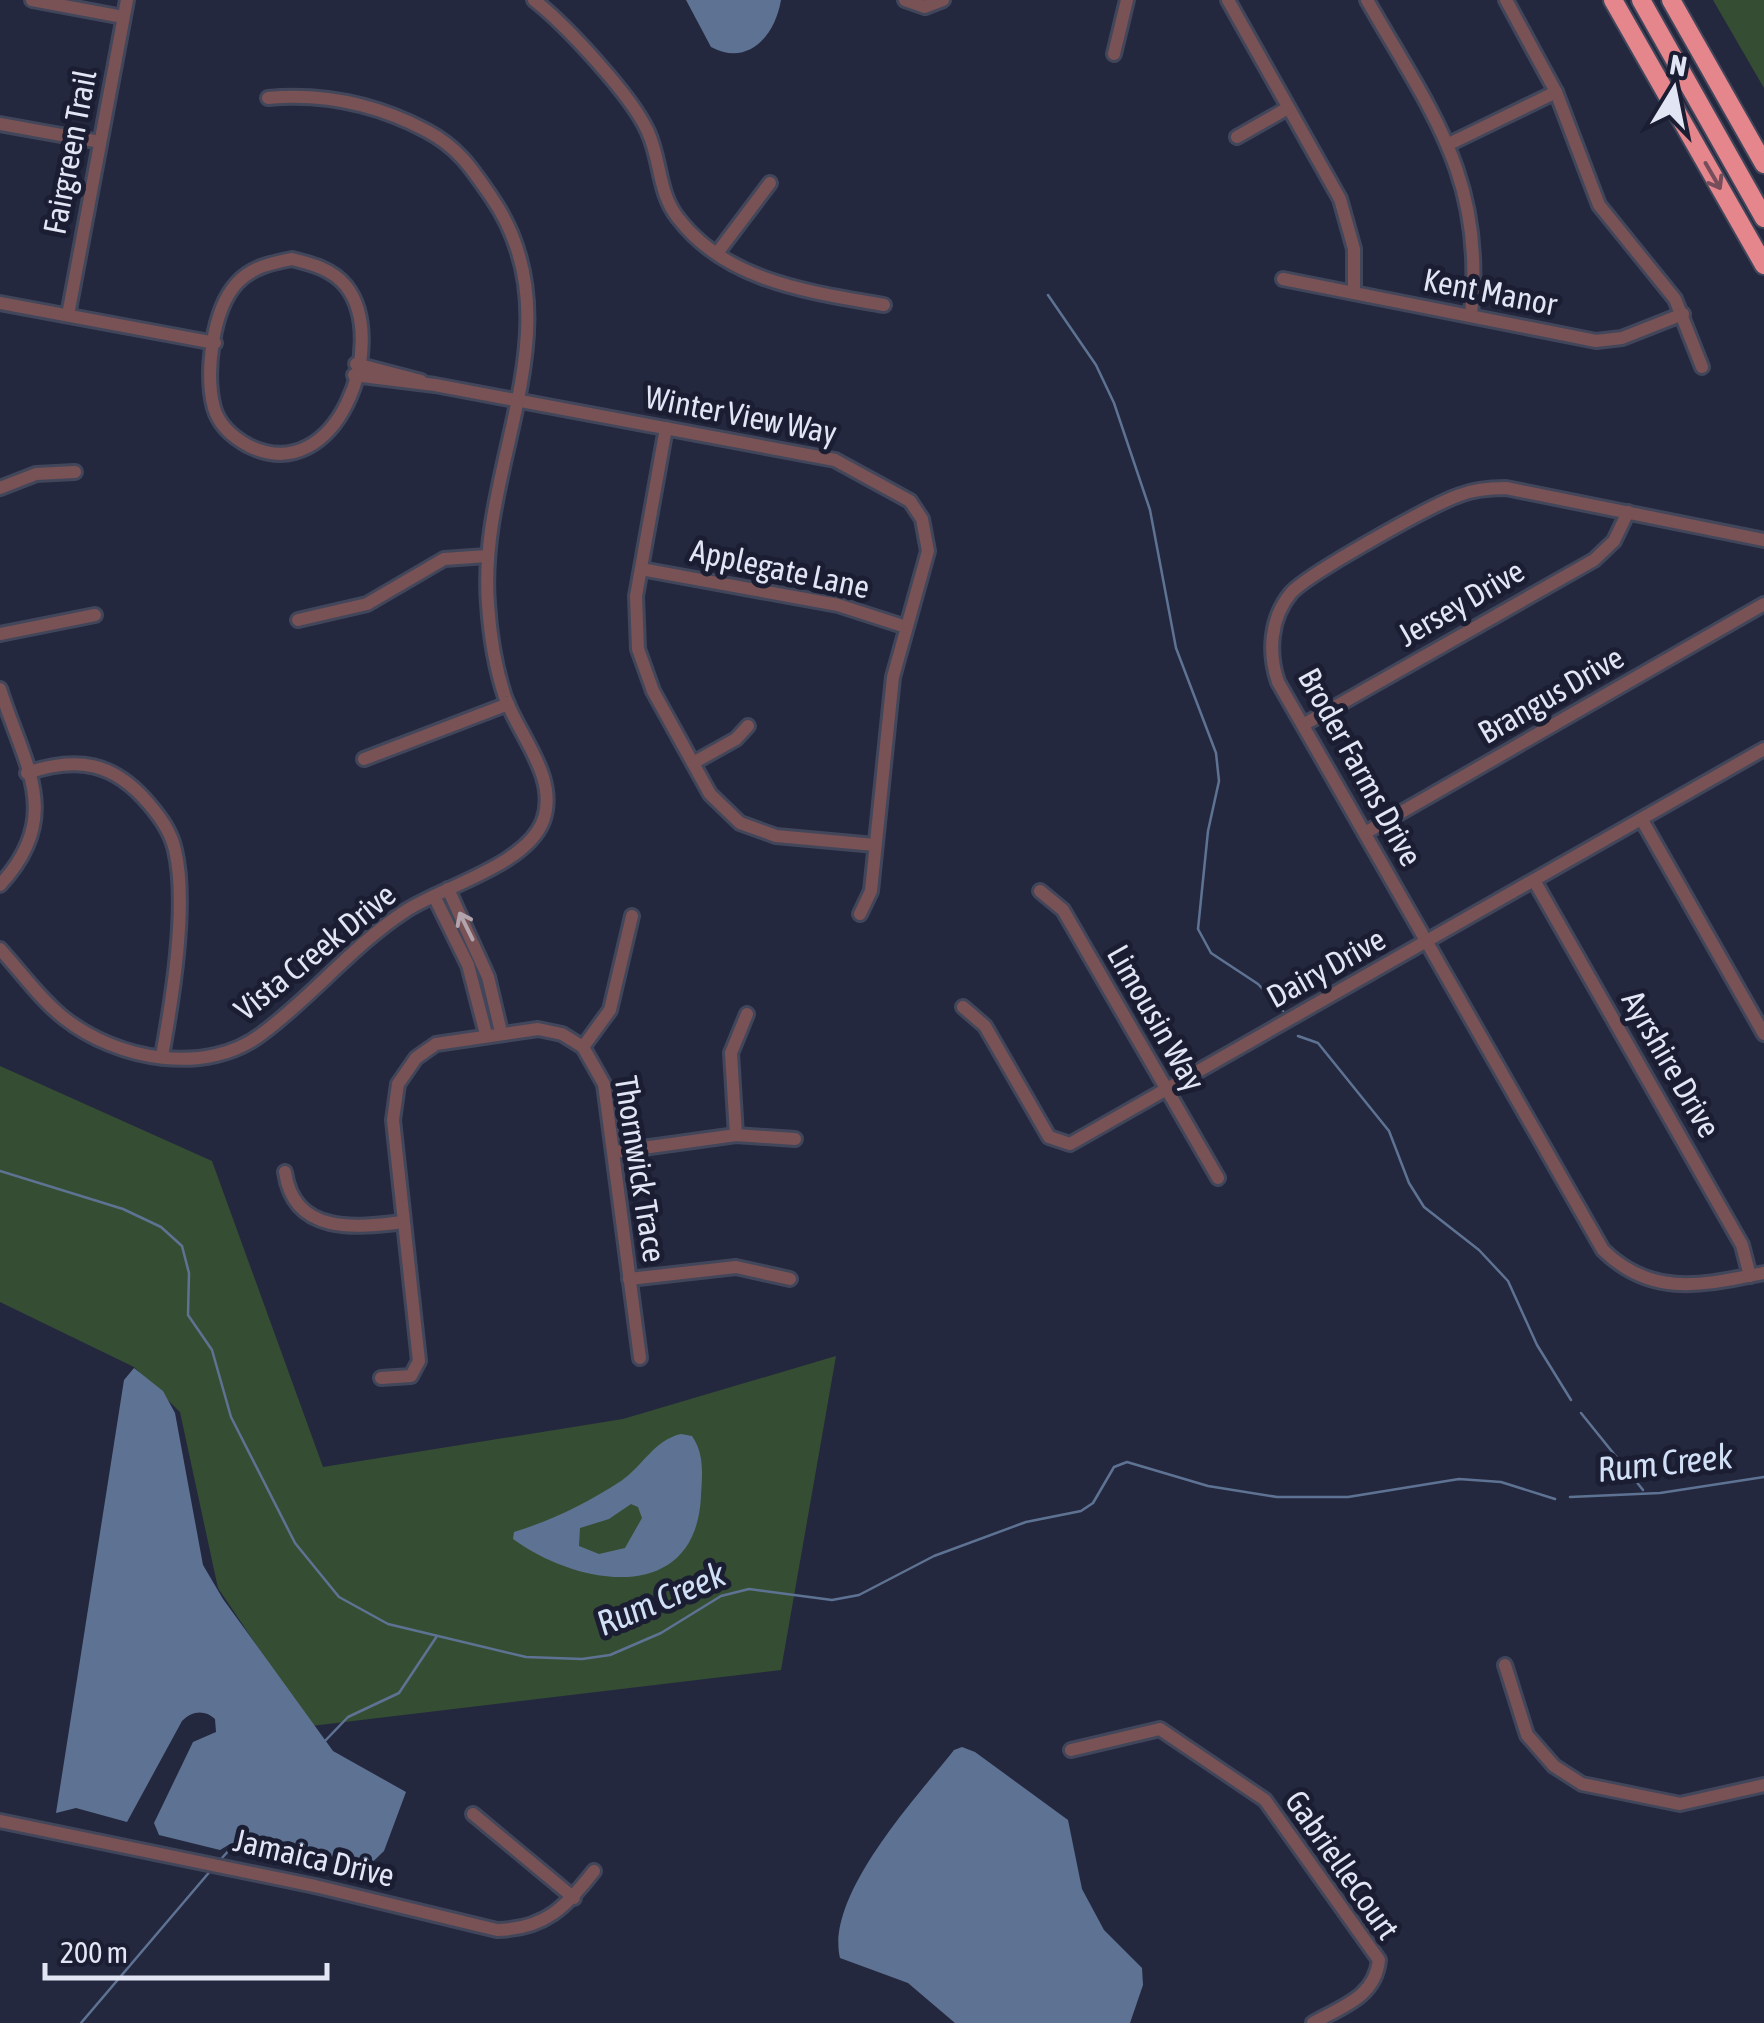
<svg xmlns="http://www.w3.org/2000/svg" width="1764" height="2023" font-family="'Asap Condensed',sans-serif">
<style>
.green{fill:#354e33}
.water{fill:#5e7393;fill-rule:evenodd}
.lines{fill:none;stroke-linecap:round;stroke-linejoin:round}
.stream{stroke:#5e7393;stroke-width:2.5}
.minor-casing{stroke:#42465b;stroke-width:18}
.highway-casing{stroke:#42465b;stroke-width:22}
.minor{stroke:#785254;stroke-width:12}
.highway{stroke:#e4868c;stroke-width:18}
.oneway{stroke:#754d5b}
.oneway2{stroke:#b2a3ac}
.labels{text-anchor:middle;stroke-width:10;stroke-linejoin:round;paint-order:stroke}
.street-label{font-size:32px;fill:#e2e5f4;stroke:#1b1e33}
.water-label{font-size:35px;font-style:italic;fill:#d1e0f6;stroke:#1b1e33}
</style>
<rect width="100%" height="100%" fill="#24283e"/>
<g class="green">
<polygon points="1713,0 1764,0 1764,88"/>
<polygon points="0,1066 212,1161 323,1467 623,1419 836,1356 781,1670 311,1726 218,1588 180,1412 134,1367 0,1302"/>
</g>
<g class="water">
<path d="M686,0H781C775,36 748,67 711,47Z"/>
<path d="M134,1368L163,1391L175,1413L203,1565L223,1599L333,1751L406,1792L384,1851L355,1879L230,1844L220,1850L159,1835L154,1823L193,1742L216,1732L215,1719C205,1709 191,1711 182,1721L127,1822L76,1808L56,1813L124,1380Z"/>
<path d="M681,1434L692,1436C705,1455 702,1475 701,1496C696,1606 579,1587 513,1539L514,1532C552,1520 586,1504 621,1481C643,1466 654,1440 681,1434ZM631,1504L638,1507L642,1518L625,1548L599,1554L579,1546L580,1528L609,1519Z"/>
<path d="M962,1747L975,1752L1068,1820L1082,1889L1104,1930L1142,1968L1143,1985L1130,2023H955L908,1983L840,1958C825,1895 917,1797 954,1750Z"/>
</g>
<g class="lines">
<g class="stream">
<polyline points="1048,295 1096,365 1114,403 1150,510 1176,648 1216,753 1219,781 1208,831 1198,929 1211,953 1258,984 1283,1011"/>
<polyline points="1298,1036 1318,1043 1389,1131 1409,1183 1424,1207 1479,1250 1508,1281 1537,1345 1571,1400"/>
<polyline points="0,1171 123,1209 161,1227 182,1246 189,1273 188,1315 212,1350 231,1417 295,1543 339,1597 388,1624 526,1657 582,1659 610,1655 661,1633 721,1596 749,1589 832,1600 859,1595 934,1556 1026,1522 1081,1511 1093,1503 1114,1467 1127,1462 1208,1486 1277,1497 1348,1497 1459,1479 1501,1482 1555,1499"/>
<polyline points="1581,1413 1643,1490"/>
<polyline points="1570,1497 1660,1493 1764,1477"/>
<polyline points="323,1743 348,1717 399,1693 437,1636"/>
<polyline points="221,1859 232,1847"/>
<polyline points="81,2023 212,1869"/>
</g>
<g class="minor-casing">
<g id="minor">
<polyline points="32,0 123,17"/>
<path d="M534,0C566,25 632,96 648,132C661,160 658,193 678,218C727,282 810,292 884,305"/>
<polyline points="905,0 925,7 943,0"/>
<polyline points="1228,0 1340,199 1354,249 1354,292"/>
<path d="M1367,0C1431,112 1486,179 1471,315"/>
<polyline points="1506,0 1556,92 1599,205 1675,299 1702,367"/>
<polyline points="1114,54 1127,0"/>
<polyline points="0,124 100,142"/>
<polyline points="1237,137 1288,108"/>
<polyline points="1449,144 1556,92"/>
<polyline points="718,252 770,183"/>
<path d="M292,259C312,264 332,269 346,286C390,342 337,489 249,446C234,438 219,425 214,408C205,374 212,310 237,283C252,267 271,263 292,259Z"/>
<polyline points="1283,279 1596,341 1622,338 1683,314"/>
<polyline points="0,303 215,343"/>
<polyline points="68,315 127,0"/>
<polyline points="356,364 421,381"/>
<polyline points="354,375 435,385 835,460 910,501 922,519 928,551 893,677 871,891 860,914"/>
<polyline points="666,428 636,596 638,649 653,691 710,794 740,823 776,836 875,845"/>
<polyline points="0,488 36,474 75,472"/>
<path d="M1764,540L1506,488C1490,488 1475,489 1460,495C1433,504 1308,574 1291,593C1270,618 1268,653 1278,682L1603,1250C1652,1298 1703,1285 1764,1273"/>
<polyline points="641,569 838,605 906,627"/>
<polyline points="298,620 367,604 444,559 487,556"/>
<polyline points="0,634 95,615"/>
<path d="M0,689C25,767 64,816 0,885"/>
<polyline points="1303,725 1594,560 1614,541 1628,512"/>
<polyline points="364,759 508,704"/>
<polyline points="693,763 736,739 748,726"/>
<path d="M27,773C77,756 114,762 149,804C161,818 171,832 175,850C188,905 172,1001 162,1056"/>
<polyline points="1642,820 1764,1034"/>
<polyline points="1365,833 1764,604"/>
<polyline points="1535,882 1742,1245 1750,1276"/>
<polyline points="448,889 488,977 501,1032"/>
<polyline points="1040,891 1063,910 1218,1178"/>
<polyline points="434,896 468,965 486,1034"/>
<path d="M0,949C21,972 40,999 64,1018C117,1060 207,1077 263,1033C314,995 353,945 407,910C445,886 526,865 543,821C559,778 519,736 505,697C495,667 490,635 488,604C477,464 579,326 492,198C472,169 459,148 427,131C378,105 323,93 268,98"/>
<polyline points="963,1007 985,1026 1049,1137 1070,1144 1764,749"/>
<polyline points="583,1047 610,1010 632,916"/>
<polyline points="736,1135 731,1053 747,1014"/>
<polyline points="614,1152 736,1135 795,1139"/>
<path d="M285,1172C294,1235 356,1228 403,1222"/>
<polyline points="629,1279 736,1267 790,1279"/>
<polyline points="381,1378 411,1376 419,1361 393,1120 398,1084 416,1058 436,1044 538,1029 562,1034 583,1047 604,1084 640,1358"/>
<polyline points="1505,1665 1527,1735 1554,1766 1582,1784 1680,1804 1764,1785"/>
<path d="M1071,1750L1160,1729L1265,1800L1379,1960C1375,1997 1343,2006 1313,2023"/>
<polyline points="473,1814 574,1898"/>
<path d="M0,1821L315,1886L497,1930C545,1929 566,1907 594,1871"/>
</g>
</g>
<g class="highway-casing">
<g id="highway">
<polyline points="1613,0 1764,265"/>
<polyline points="1641,0 1764,218"/>
<polyline points="1671,0 1764,164"/>
</g>
</g>
<use href="#minor" class="minor"/>
<use href="#highway" class="highway"/>
</g>
<defs><path id="oneway-shaft" d="M-6 0H5M1.5-3L5.5 0L1.5 3" fill="none" stroke-width="1.6" stroke-linecap="round" stroke-linejoin="round" transform="scale(2.5)"/></defs>
<use class="oneway" href="#oneway-shaft" transform="translate(1713 176) rotate(60)"/>
<use class="oneway2" href="#oneway-shaft" transform="translate(466 926) rotate(-116)"/>
<g class="labels">
<g class="street-label">
<text transform="translate(70 152) rotate(-79)" y="11">Fairgreen Trail</text>
<text transform="translate(1490 292) rotate(11)" y="11">Kent Manor</text>
<text transform="translate(741 415) rotate(11)" y="11">Winter View Way</text>
<text transform="translate(780 569) rotate(12)" y="11">Applegate Lane</text>
<text transform="translate(1461 603) rotate(-30)" y="11">Jersey Drive</text>
<text transform="translate(1551 695) rotate(-30)" y="11">Brangus Drive</text>
<text transform="translate(1360 767) rotate(61)" y="11">Broder Farms Drive</text>
<text transform="translate(315 952) rotate(-39)" y="11">Vista Creek Drive</text>
<text transform="translate(1326 968) rotate(-29)" y="11">Dairy Drive</text>
<text transform="translate(1156 1018) rotate(60)" y="11">Limousin Way</text>
<text transform="translate(1671 1064) rotate(60)" y="11">Ayrshire Drive</text>
<text transform="translate(640 1169) rotate(81)" y="11">Thornwick Trace</text>
<text transform="translate(314 1858) rotate(13)" y="11">Jamaica Drive</text>
<text transform="translate(1342 1865) rotate(55)" y="11">GabrielleCourt</text>
</g>
<g class="water-label">
<text transform="translate(1665 1463) rotate(-6)" y="12">Rum Creek</text>
<text transform="translate(661 1599) rotate(-23)" y="12">Rum Creek</text>
</g>
</g>
<g transform="translate(1674 90) rotate(10)" stroke="#1b1e33" stroke-width="8" paint-order="stroke">
<path d="M0-8L18 38L0 25L-18 38Z" fill="#e2e5f4"/>
<text y="-15" font-size="28" font-weight="bold" text-anchor="middle" fill="#e2e5f4">N</text>
</g>
<path d="M45 1963v15h282v-15" fill="none" stroke="#e2e5f4" stroke-width="5"/>
<text x="60" y="1963" font-size="30" fill="#e2e5f4" stroke="#1b1e33" stroke-width="8" paint-order="stroke">200 m</text>
</svg>
